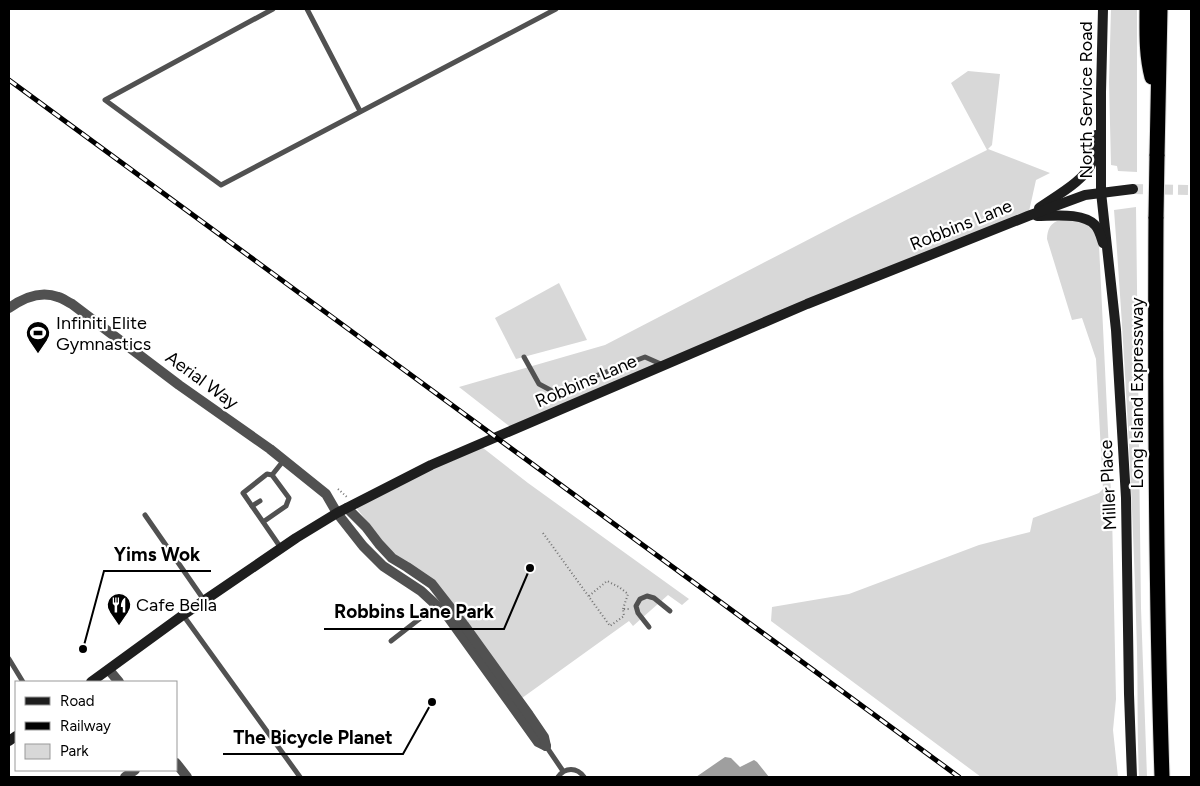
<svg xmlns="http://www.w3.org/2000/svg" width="1200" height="786" font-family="Figtree,sans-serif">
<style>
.green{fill:#d8d8d8}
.water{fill:#9f9f9f}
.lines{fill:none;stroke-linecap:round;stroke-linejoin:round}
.secondary-tunnel{stroke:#d9d9d9;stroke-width:10;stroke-dasharray:10 5;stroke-linecap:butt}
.highway-casing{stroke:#dbdbdb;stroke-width:17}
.path{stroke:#737373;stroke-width:2;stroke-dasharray:1 2.5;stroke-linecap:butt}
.lane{stroke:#515151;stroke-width:5}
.street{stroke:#515151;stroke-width:10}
.secondary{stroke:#1e1e1e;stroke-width:10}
.highway{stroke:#000;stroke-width:15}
.rail-casing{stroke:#000;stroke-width:5}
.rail{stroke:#fff;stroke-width:3;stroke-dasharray:9;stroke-linecap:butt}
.highway-bridge-casing{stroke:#dbdbdb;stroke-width:17;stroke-linecap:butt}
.highway-bridge{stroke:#000;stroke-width:15}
.labels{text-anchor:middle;stroke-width:4.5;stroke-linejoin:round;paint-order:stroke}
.street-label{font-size:18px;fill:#000;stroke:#fff}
.poi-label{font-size:18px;fill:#000;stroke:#fff;text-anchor:start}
.leader{fill:none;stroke:#000;stroke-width:2}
.callout-dot{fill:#000;stroke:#fff;stroke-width:2}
.callout-label{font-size:19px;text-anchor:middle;font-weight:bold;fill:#000;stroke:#fff;stroke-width:4.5;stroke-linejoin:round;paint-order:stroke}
</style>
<rect width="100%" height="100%" fill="#fff"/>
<g class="green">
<polygon points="1111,9 1137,9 1137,172 1118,171 1117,166 1111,165 1109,82"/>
<polygon points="968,71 1000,74 992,145 988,149 1050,173 1036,180 1028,216 513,429 459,387 605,345 850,218 987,150 951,83"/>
<path d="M1136,207L1141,608L1147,777H1139C1137,734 1138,691 1137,649C1133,502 1125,356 1114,210Z"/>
<path d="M1073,218C1092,225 1094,225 1099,245L1112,513L1116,699L1113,730L1118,777H981L771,621L772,607L849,594L979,545L1030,532L1033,518L1099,493L1103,489L1096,359L1082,318L1072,320L1047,239C1048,221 1057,220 1073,218Z"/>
<polygon points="559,283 587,340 516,359 495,318"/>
<polygon points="478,444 528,483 689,599 682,605 668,595 633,626 629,621 522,698 436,582 393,554 354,505"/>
</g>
<polygon class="water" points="725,757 731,758 740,767 754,760 757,762 769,777 696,777"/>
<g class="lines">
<polyline class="secondary-tunnel" points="1133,189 1191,190"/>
<g class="highway-casing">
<g id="highway">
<path d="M1147,9C1147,32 1146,54 1152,77"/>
<polyline points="1157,156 1160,9"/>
<path d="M1156,217C1155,404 1156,591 1162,777"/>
</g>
</g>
<g class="path">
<polyline points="338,489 347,497"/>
<polyline points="543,533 610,626 624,616 623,609 629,609"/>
<polyline points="589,596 607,581 619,587 628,594 623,609"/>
</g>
<g class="lane">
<polyline points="273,9 105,100 221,185 556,9"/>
<polyline points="307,9 360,111"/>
<polyline points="524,357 539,384 554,392 645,357 663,365"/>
<polyline points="272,475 284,460"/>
<polyline points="252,506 260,501"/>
<polyline points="145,515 204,600"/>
<polyline points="263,522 286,506 289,498 272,475 267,474 243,493 281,548"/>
<polyline points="183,615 300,777"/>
<polyline points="649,627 638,613 636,606 640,599 647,596 654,598 670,611"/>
<polyline points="391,641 436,606"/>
<polyline points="9,659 23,682"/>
<polyline points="546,746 563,771"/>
<path d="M558,777C565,767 577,767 584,777"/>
</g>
<g class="street">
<path d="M9,308C23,298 40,290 58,297C63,298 67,302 72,304L179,385L270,449L326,494L337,513L363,546L383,566L421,591L446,614L538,742L546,746"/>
<polyline points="347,508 366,527 379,544 392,558 407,567 432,584 464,625 529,715 544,737 546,746"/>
<polyline points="109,670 119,682"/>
<polyline points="176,763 187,777"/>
<polyline points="125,777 135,770"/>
</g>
<g class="secondary">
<polyline points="1103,9 1101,92 1101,192 1116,330 1126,498 1129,694 1132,777"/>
<path d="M1039,208C1054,197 1086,180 1092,162C1094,154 1094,144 1096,135"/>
<path d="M1037,216C1053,216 1083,212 1095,225C1099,229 1101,237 1103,243"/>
<polyline points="91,682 183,615 296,538 337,513 431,465 807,304 1028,216 1085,195 1133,189"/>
<polyline points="9,741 16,736"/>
</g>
<use href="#highway" class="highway"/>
<g class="rail-casing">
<polyline id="rail" points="9,80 959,777"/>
</g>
<use href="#rail" class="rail"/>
<g class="highway-bridge-casing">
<polyline id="highway-bridge" points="1156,217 1157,156"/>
</g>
<use href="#highway-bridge" class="highway-bridge"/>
</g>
<defs>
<g id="stadium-pin" transform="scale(1.25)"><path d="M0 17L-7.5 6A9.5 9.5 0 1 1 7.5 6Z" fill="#000" stroke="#fff"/><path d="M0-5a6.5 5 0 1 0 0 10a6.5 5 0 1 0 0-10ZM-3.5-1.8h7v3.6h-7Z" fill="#fff"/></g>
<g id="restaurant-pin" transform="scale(1.25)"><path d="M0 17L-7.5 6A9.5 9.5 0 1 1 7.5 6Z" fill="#000" stroke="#fff"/><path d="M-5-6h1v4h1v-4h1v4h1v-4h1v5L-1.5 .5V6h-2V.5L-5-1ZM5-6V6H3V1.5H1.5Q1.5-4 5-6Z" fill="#fff"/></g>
</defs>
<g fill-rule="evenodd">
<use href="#stadium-pin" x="38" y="333"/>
<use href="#restaurant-pin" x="119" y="605"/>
</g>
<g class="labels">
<g class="street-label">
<text transform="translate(1086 100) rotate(-90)" y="6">North Service Road</text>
<text transform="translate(961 225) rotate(-22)" y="6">Robbins Lane</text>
<text transform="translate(202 380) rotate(36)" y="6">Aerial Way</text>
<text transform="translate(586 381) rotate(-23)" y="6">Robbins Lane</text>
<text transform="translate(1137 393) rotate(-90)" y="6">Long Island Expressway</text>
<text transform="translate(1108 485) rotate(-93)" y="6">Miller Place</text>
</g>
<g class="poi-label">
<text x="56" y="329">Infiniti Elite<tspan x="56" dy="21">Gymnastics</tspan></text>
<text x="136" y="611">Cafe Bella</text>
</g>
</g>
<path class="leader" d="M83 649L104 571H211M530 568L504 629H324M432 702L403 754H223"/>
<g class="callout-dot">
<circle cx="83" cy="649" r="5"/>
<circle cx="530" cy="568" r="5"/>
<circle cx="432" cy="702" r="5"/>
</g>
<g class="callout-label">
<text x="157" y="561">Yims Wok</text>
<text x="414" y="618">Robbins Lane Park</text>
<text x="313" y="744">The Bicycle Planet</text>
</g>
<rect width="1200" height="786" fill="none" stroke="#000000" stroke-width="20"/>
<rect x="15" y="681" width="162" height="90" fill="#ffffff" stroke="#999999"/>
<rect x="25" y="697" width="25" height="8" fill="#1e1e1e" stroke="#999999"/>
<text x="60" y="706" font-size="15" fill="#000000">Road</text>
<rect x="25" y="722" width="25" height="8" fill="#000000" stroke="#999999"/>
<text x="60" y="731" font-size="15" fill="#000000">Railway</text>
<rect x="25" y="744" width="25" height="15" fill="#d8d8d8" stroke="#999999"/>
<text x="60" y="756" font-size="15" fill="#000000">Park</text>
</svg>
